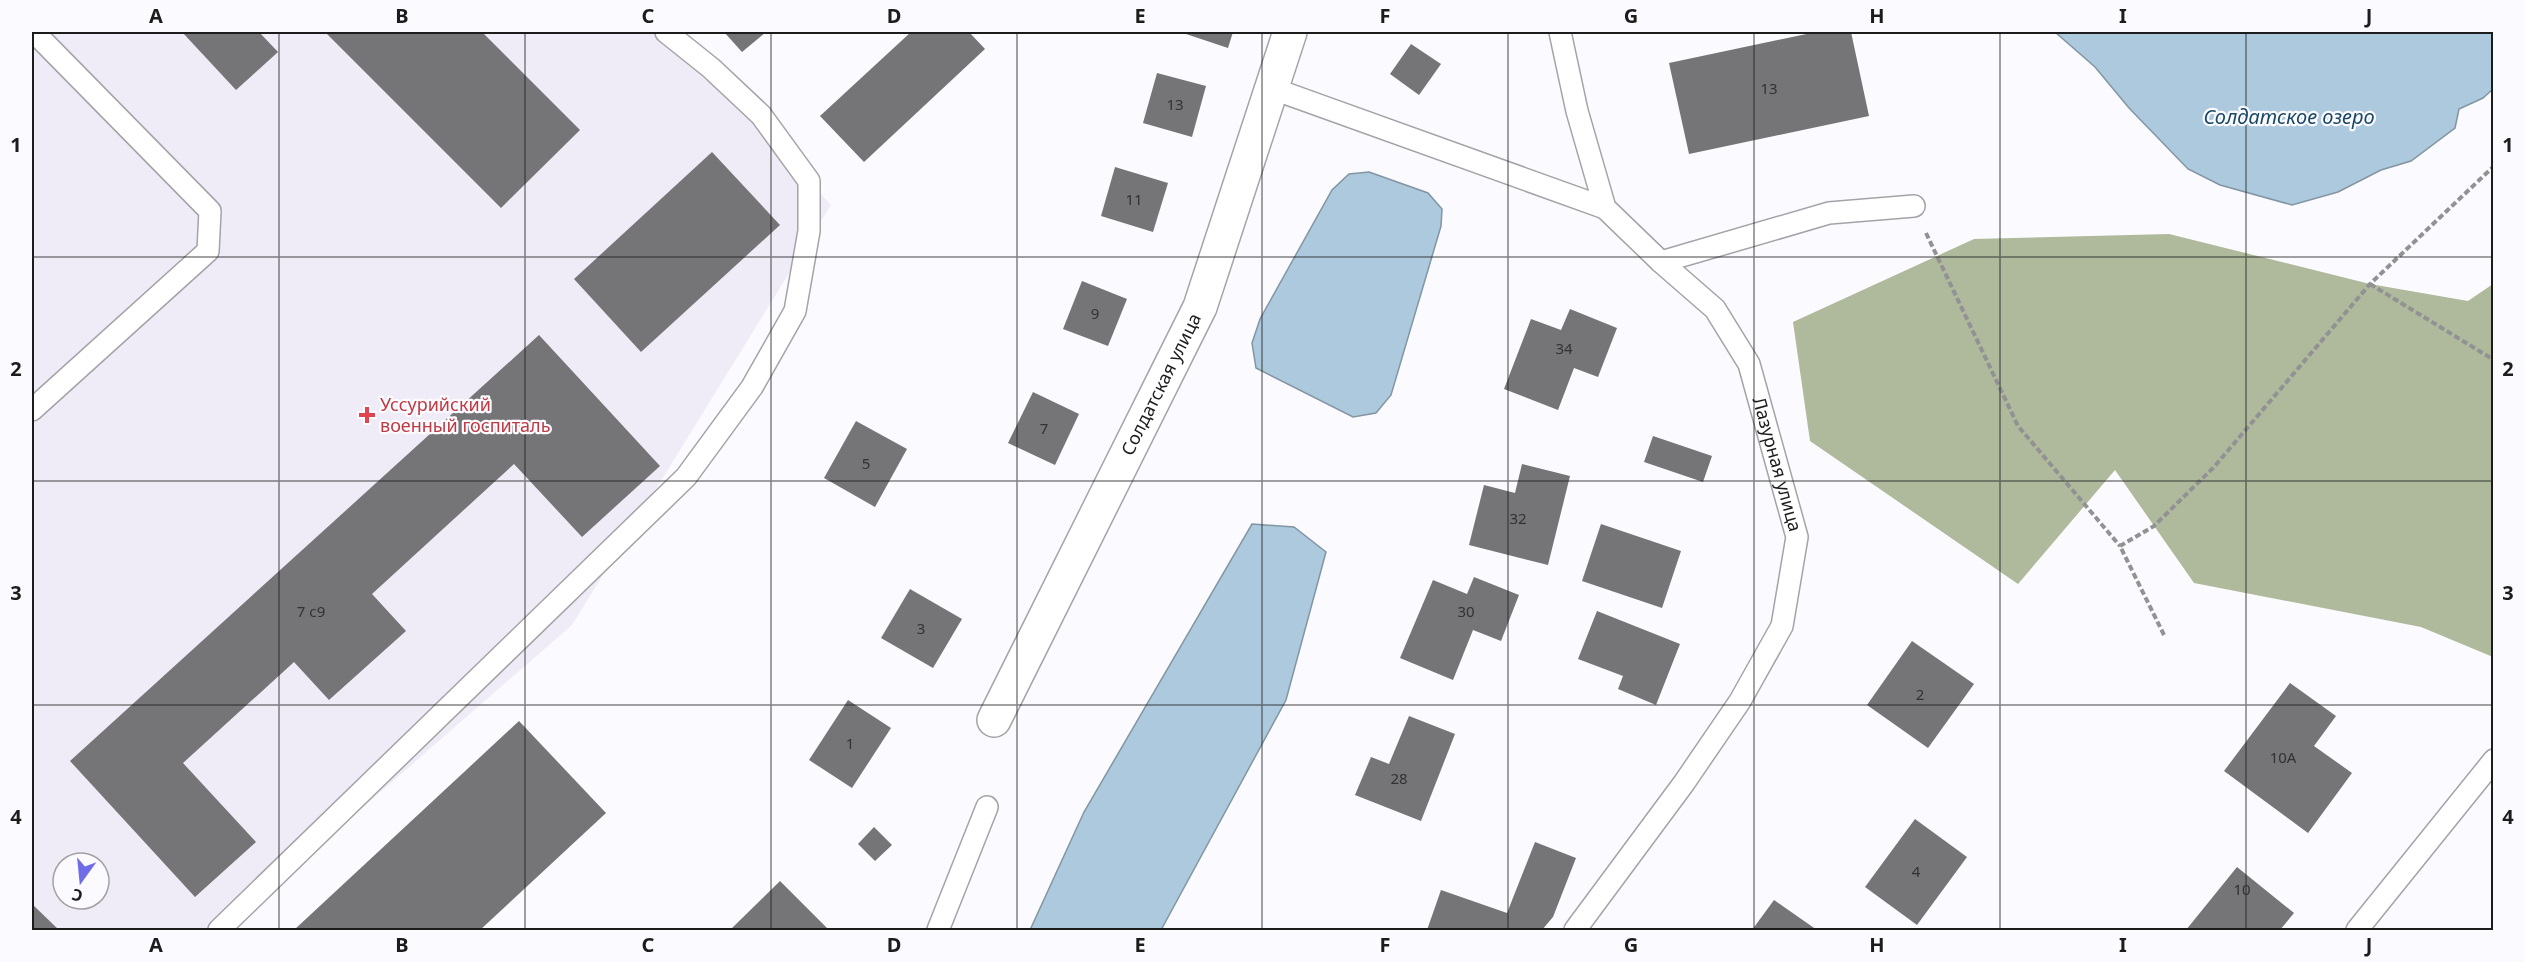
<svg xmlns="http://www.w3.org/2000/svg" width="2525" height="962" font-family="'Noto Sans',sans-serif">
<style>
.built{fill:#efecf7;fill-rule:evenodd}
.forest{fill:#afb99c}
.water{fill:#adc9dd;stroke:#8295a3;stroke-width:1.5}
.building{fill:#757477}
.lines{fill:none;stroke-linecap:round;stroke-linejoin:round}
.service-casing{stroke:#a4a3a7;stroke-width:24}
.minor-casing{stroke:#a4a3a7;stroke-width:36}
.path{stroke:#929294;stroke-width:4;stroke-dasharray:6 3;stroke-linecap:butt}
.service{stroke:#fff;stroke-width:21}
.minor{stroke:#fff;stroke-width:33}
.grid{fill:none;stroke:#1c1c1d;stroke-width:1.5;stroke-opacity:0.55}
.health-dot{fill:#e0444e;stroke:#fbfafe;stroke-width:2}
.labels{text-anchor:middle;stroke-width:4.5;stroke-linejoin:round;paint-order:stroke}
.number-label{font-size:15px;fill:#323234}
.street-label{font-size:18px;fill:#1c1c1d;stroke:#fbfafe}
.health-label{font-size:18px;fill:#be3a42;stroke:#fbfafe;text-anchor:start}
.water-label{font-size:20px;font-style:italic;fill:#184865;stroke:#fbfafe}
.neatline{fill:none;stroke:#1c1c1d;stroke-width:2}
.grid-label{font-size:20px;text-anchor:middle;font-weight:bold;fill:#1c1c1d}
</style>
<rect width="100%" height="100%" fill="#fbfafe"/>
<path class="built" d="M32,32H675L831,205L572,625L222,930H32ZM63,863H99V899H63Z"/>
<polygon class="forest" points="2169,234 2370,284 2468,301 2493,284 2493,657 2421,627 2194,583 2115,470 2018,584 1810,441 1793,322 1974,239"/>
<g class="water">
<polygon points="2055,32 2493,32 2493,89 2483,98 2459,109 2455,128 2411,161 2381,170 2338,192 2292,205 2220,185 2188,169 2129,108 2095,67"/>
<polygon points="1369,172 1428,193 1442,209 1441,226 1391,395 1376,413 1353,417 1256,368 1252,343 1260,319 1332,190 1349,174"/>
<polygon points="1252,524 1294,527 1326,552 1286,700 1161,930 1030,930 1084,812"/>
</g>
<g class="building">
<polygon points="182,32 259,32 278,52 236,90"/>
<polygon points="325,32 482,32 580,130 501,208"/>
<polygon points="724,32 766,32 742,52"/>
<polygon points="911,32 969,32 985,49 864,162 820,116"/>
<polygon points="1180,32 1233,32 1228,48"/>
<polygon points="1816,32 1851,32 1869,116 1689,154 1669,63"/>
<polygon points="1411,44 1441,64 1419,95 1390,74"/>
<polygon points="1157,73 1206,86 1192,137 1143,123"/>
<polygon points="712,152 780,225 641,352 574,279"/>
<polygon points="1115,167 1168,183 1153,232 1101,216"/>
<polygon points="1082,281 1127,299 1108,346 1063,329"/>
<polygon points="1570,309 1617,328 1598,377 1574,368 1558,410 1504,389 1531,319 1561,330"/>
<polygon points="539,335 660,466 582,537 514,464 372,594 406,631 329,700 294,662 183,763 256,842 195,897 70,761"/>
<polygon points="1033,392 1079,414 1055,465 1008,443"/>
<polygon points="856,421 907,449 875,507 824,478"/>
<polygon points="1653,436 1712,456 1703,482 1644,462"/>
<polygon points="1522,464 1570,476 1548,565 1469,545 1484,485 1515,493"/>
<polygon points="1601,524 1681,551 1662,608 1582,581"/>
<polygon points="1474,577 1519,595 1501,641 1473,630 1453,680 1400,658 1433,580 1467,594"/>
<polygon points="910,589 962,619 933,668 881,638"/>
<polygon points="1597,611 1680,644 1656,705 1618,689 1623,676 1578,659"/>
<polygon points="1912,641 1974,684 1928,748 1867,705"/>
<polygon points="2290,683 2336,716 2314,746 2352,773 2308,833 2224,771"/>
<polygon points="848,700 891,728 852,788 809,760"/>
<polygon points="1409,716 1455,734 1421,821 1355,795 1371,757 1389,764"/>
<polygon points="519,721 606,813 480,930 294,930"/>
<polygon points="1915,819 1967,857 1917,925 1865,887"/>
<polygon points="874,827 892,845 875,861 858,844"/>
<polygon points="1535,842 1576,858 1553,917 1542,930 1427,930 1441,890 1507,913"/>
<polygon points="2237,867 2294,913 2280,930 2186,930"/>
<polygon points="780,881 829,930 730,930"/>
<polygon points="1774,900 1817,930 1752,930"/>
<polygon points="32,904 59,930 32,930"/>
</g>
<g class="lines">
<g class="service-casing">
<g id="service">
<path id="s1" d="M1560,32L1577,111L1605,208L1661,262L1715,309L1749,364L1797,537L1782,626L1740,701L1684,783L1575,930"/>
<polyline points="1271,88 1605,208"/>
<polyline points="1661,262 1829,213 1914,206"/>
<polyline points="32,410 208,251 210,211 34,32"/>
<polyline points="219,930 686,477 752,387 795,311 809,231 809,181 761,115 711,68 666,32"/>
<polyline points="938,930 987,807"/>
<polyline points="2357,930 2494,760"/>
</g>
</g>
<g class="minor-casing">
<g id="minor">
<path id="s2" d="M994,720L1200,307L1290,32"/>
</g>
</g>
<g class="path">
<polyline points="1926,233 2018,426 2120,546"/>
<polyline points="2370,284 2494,360"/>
<polyline points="2164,635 2120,546 2154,526 2214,467 2370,284 2494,166"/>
</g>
<use href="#service" class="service"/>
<use href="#minor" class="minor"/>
</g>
<path class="grid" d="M279,32V930M525,32V930M771,32V930M1017,32V930M1262,32V930M1508,32V930M1754,32V930M2000,32V930M2246,32V930M32,257H2494M32,481H2494M32,705H2494"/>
<path class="health-dot" d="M364 406h6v6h6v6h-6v6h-6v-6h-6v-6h6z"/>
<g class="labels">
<g class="number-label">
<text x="1769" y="94">13</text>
<text x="1175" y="110">13</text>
<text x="1134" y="205">11</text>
<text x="1095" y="319">9</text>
<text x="1564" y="354">34</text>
<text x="1044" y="434">7</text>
<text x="866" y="469">5</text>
<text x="1518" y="524">32</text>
<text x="311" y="617">7 с9</text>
<text x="1466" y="617">30</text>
<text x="921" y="634">3</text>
<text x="1920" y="700">2</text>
<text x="850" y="749">1</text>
<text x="2283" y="763">10А</text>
<text x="1399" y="784">28</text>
<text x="1916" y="877">4</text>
<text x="2242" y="895">10</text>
</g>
<g class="street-label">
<text dy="6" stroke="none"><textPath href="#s2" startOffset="375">Солдатская улица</textPath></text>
<text dy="6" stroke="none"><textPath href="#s1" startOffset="500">Лазурная улица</textPath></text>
</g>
<g class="health-label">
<text x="380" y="411">Уссурийский<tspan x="380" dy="21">военный госпиталь</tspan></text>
</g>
<g class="water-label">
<text x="2289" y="124">Солдатское озеро</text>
</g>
</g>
<rect width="2525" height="962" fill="none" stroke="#fbfafe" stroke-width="66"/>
<g transform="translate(81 881) rotate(195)"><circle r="28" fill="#fbfafe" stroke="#a2a1a4" stroke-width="1.5"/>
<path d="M0-4.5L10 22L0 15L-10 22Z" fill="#6e6ce6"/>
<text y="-9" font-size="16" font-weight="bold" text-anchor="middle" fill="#1c1c1d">С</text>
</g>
<rect x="33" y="33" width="2459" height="896" class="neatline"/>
<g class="grid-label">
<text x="156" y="23">A</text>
<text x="402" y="23">B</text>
<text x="648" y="23">C</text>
<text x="894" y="23">D</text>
<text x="1140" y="23">E</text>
<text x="1385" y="23">F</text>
<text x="1631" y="23">G</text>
<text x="1877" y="23">H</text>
<text x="2123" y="23">I</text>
<text x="2369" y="23">J</text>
<text x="16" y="152">1</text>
<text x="2508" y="152">1</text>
<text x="16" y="376">2</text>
<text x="2508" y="376">2</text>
<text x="16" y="600">3</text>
<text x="2508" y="600">3</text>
<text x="16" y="824">4</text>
<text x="2508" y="824">4</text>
<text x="156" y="952">A</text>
<text x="402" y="952">B</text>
<text x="648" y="952">C</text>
<text x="894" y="952">D</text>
<text x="1140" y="952">E</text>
<text x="1385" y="952">F</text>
<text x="1631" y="952">G</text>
<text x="1877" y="952">H</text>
<text x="2123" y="952">I</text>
<text x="2369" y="952">J</text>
</g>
</svg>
